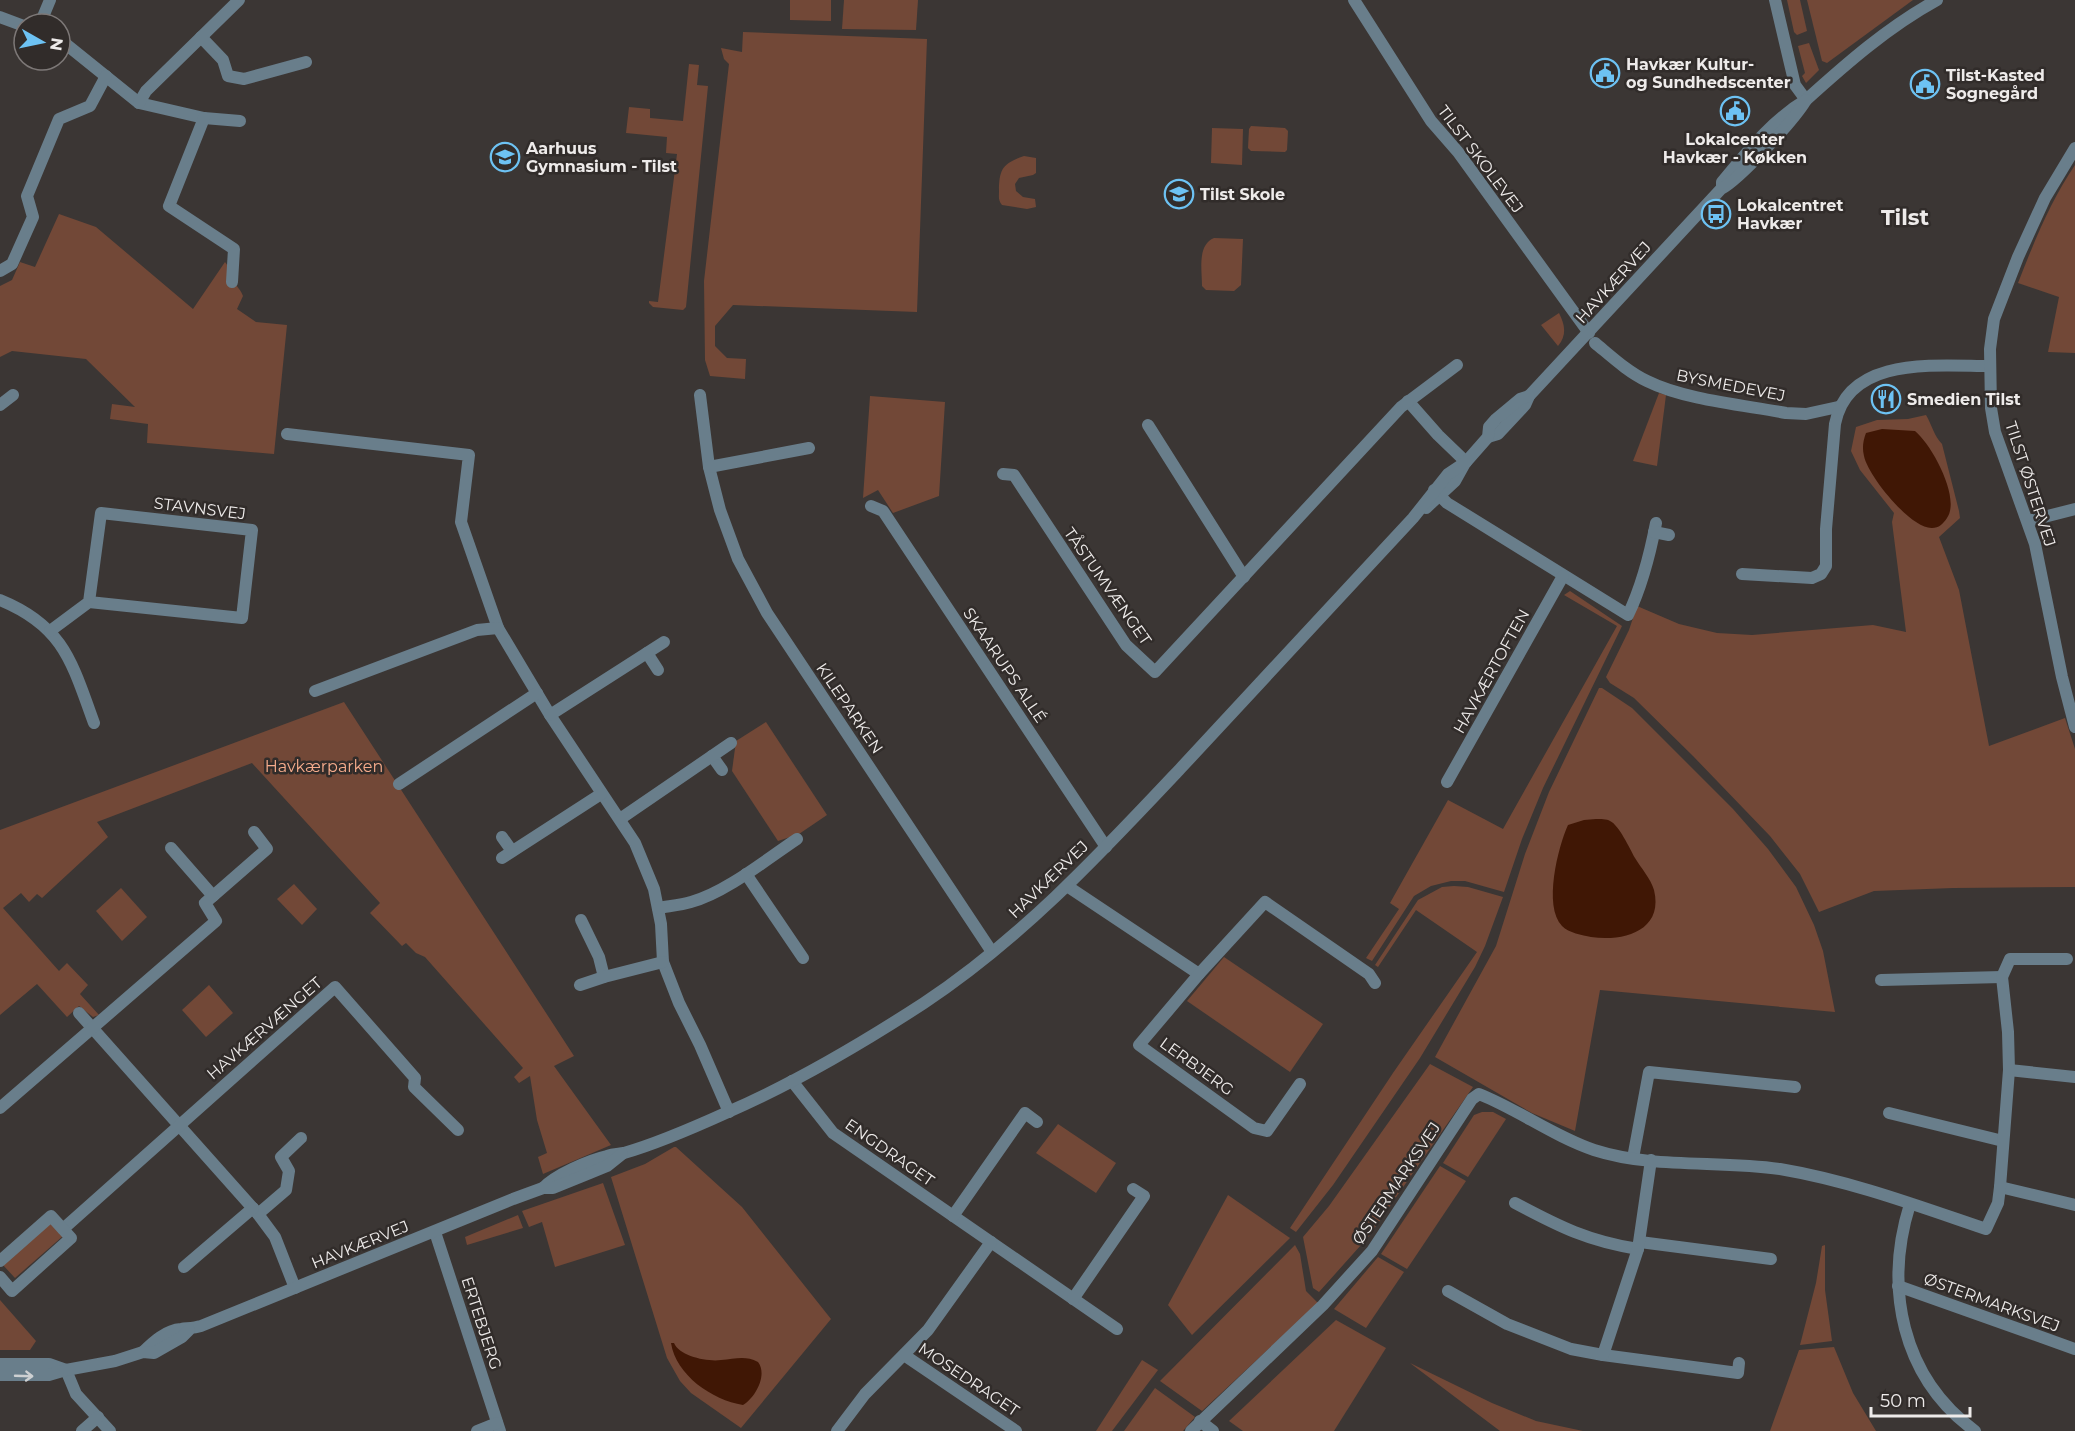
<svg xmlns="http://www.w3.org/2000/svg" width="2075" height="1431" font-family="Montserrat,sans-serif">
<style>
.green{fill:#724837}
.water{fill:#401705}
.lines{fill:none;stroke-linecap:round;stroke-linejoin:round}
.minor{stroke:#697e8b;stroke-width:12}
.tertiary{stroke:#697e8b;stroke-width:12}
.oneway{stroke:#cdd0d2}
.labels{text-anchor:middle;stroke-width:5;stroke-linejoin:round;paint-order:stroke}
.poi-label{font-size:16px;font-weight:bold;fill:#eeebea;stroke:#312c2a;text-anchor:start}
.street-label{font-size:16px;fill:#eeebea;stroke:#312c2a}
.park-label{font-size:16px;fill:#f7ac8c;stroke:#312c2a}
.district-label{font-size:22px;font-weight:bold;fill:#eeebea;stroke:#312c2a}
</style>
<rect width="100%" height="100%" fill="#3b3634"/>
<g class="green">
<polygon points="790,0 831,0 831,21 790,20"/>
<polygon points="844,0 918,0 916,30 842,29"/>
<polygon points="1787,0 1800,0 1807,31 1797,35 1794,32"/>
<polygon points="1807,0 1913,0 1827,63 1822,61"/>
<polygon points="743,32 927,39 917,312 733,305 715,326 715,346 727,358 746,359 745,379 710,376 705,360 704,281 729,64 724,59 721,48 742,52"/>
<polygon points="1809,43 1819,70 1806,83 1802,76 1805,73 1798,46"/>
<polygon points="689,64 699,65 697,85 708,86 686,307 683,310 653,307 649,303 649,301 658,302 677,154 666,153 667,137 626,133 629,107 650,109 650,118 683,121"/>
<polygon points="1251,126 1285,128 1288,131 1287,150 1285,152 1251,151 1248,148 1249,129"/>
<polygon points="1212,128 1243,129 1242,165 1211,163"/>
<path d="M1024,156L1036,158V173L1033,175L1019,178L1015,184L1016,191L1023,197L1035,199L1036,207L1027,209L1002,205C998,200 999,197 999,191C999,169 1003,163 1024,156Z"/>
<path d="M2075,165V353L2048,352L2059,297L2018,283C2034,242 2050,202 2075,165Z"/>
<path d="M59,214L96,227L193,309L225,262C230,268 230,275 234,282C237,287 241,290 243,296L237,309L256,322L287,325L274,454L147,443L148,424L110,419L112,404L135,407L86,359L12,351L0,357V286L12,280L20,262L35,267Z"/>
<path d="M1214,238L1243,239L1241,285L1234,291L1206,290L1202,286C1202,270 1197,245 1214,238Z"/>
<path d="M1559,313C1565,325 1567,335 1558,346L1541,325Z"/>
<polygon points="1659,393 1666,395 1657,466 1633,461"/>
<polygon points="870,396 945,402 939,496 893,513 878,490 863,498"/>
<path d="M1926,415C1932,425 1934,436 1942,444L1959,511L1960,518L1939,537L1959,590L1989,746L2065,718L2075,749V887L1953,888L1874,891L1819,912L1800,874L1770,836L1693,756L1634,698L1610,683L1606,677L1629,630L1637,606L1679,624L1717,633L1752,635L1873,625L1906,632L1892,522L1894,513L1860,470L1851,451L1856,427L1877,420L1908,419Z"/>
<polygon points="1570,591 1622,626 1543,788 1522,839 1504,892 1465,881 1451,881 1431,886 1414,896 1372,961 1366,958 1399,909 1390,903 1448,800 1503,829 1617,626 1564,595"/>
<polygon points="1599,688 1602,688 1632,708 1733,809 1768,849 1796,887 1814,925 1823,951 1835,1012 1600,990 1575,1131 1532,1113 1435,1057 1496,946 1525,854 1549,792"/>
<polygon points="344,702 574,1056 554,1066 611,1145 543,1174 538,1157 547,1153 537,1120 530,1076 519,1083 514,1077 523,1068 425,957 416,953 406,943 402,946 370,913 380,903 252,763 97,822 108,837 42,898 37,894 29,902 21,893 3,908 59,971 67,963 88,985 80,994 99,1015 93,1017 79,1006 67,1017 37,984 0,1015 0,830"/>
<polygon points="766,722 827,815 799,834 778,841 732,771 736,741"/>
<polygon points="294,884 317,909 302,925 277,899"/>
<polygon points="1454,886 1468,887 1503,897 1485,946 1475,967 1420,1058 1333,1185 1296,1232 1290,1228 1393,1073 1477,952 1416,910 1378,967 1375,965 1418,900 1442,887"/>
<polygon points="121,888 147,917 122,941 96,911"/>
<polygon points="1224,957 1323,1024 1290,1072 1187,1001"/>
<polygon points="209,985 233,1013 206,1037 182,1010"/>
<polygon points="1430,1064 1473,1087 1369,1236 1319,1292 1313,1288 1303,1237 1329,1206"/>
<polygon points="1482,1112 1493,1112 1506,1119 1468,1177 1443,1163 1474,1115"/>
<polygon points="1058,1124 1116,1163 1096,1193 1036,1153"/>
<polygon points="674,1147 676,1147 742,1207 831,1319 741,1428 691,1393 680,1381 667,1358 611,1177 645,1164"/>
<polygon points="1440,1166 1466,1181 1407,1269 1381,1254"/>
<polygon points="603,1183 625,1245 555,1267 542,1222 529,1227 522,1211"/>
<polygon points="1228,1195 1290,1238 1192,1335 1168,1305"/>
<polygon points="518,1215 523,1228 467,1245 465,1237"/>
<polygon points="51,1222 63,1236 15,1278 3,1265"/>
<polygon points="1295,1245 1300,1254 1306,1291 1318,1303 1202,1411 1160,1381"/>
<polygon points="1825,1245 1825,1290 1832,1341 1800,1345 1816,1283 1822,1246"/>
<polygon points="1378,1257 1404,1272 1366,1328 1334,1309"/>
<polygon points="0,1300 36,1341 30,1350 0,1350"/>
<polygon points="1336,1320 1386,1348 1334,1431 1243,1431 1229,1421"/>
<polygon points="1834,1347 1853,1393 1876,1431 1770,1431 1799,1350"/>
<polygon points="1142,1360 1158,1370 1112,1431 1096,1431"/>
<polygon points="1410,1363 1492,1403 1536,1421 1583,1431 1500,1431"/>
<polygon points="1155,1388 1195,1417 1183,1431 1124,1431"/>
</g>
<g class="water">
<path d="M1882,429L1915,431C1932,445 1961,498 1947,518C1943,524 1939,528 1932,528C1911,529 1868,476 1864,456C1862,448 1863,441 1866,433Z"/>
<path d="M1596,819C1600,819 1607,819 1610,821C1619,825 1630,849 1635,858C1641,868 1651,879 1654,890C1664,931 1623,942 1591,937C1582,935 1569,933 1562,926C1543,906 1558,847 1568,825L1584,820Z"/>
<path d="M671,1343H674C679,1356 707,1362 721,1360C735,1359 745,1355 758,1362C768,1375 755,1398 743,1405C712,1400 676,1375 671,1343Z"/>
</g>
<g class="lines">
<g class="minor">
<polyline points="1775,0 1795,85 1806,100"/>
<polyline points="0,17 24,26"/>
<polyline points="40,24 50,0"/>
<polyline points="201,37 223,60 228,76 244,79 306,62"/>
<polyline points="60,42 67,45 139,103 204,118 240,121"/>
<polyline points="139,103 146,91 239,0"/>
<polyline points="204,118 169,206 234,249 232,282"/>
<polyline points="0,271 12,264 33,217 27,196 59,119 90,106 106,76"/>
<path d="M1595,343C1612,357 1628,372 1647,381C1685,400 1744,405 1786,413L1806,414L1838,407"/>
<polyline points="700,395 709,467 720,510 738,559 767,613 992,952"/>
<polyline points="1408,401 1438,435 1466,462"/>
<polyline points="0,405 13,395"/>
<polyline points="1148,425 1244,577"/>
<polyline points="287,434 469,455 461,522 498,628 550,715 635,843 654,889 661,924 663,962 679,1003 700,1045 729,1112"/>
<polyline points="709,467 809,448"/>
<polyline points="1003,474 1014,475 1126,645 1155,672 1401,407 1457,365"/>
<path d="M1434,490L1447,503L1628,615C1642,586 1650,554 1656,523"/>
<polyline points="871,506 883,511 1106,847"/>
<polyline points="2028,521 2075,509"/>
<polyline points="1654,532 1669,535"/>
<path d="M1742,574L1812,578L1821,574L1826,566V529L1835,424C1848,355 1938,366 1990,366"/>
<path d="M0,600C64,626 72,663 94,723"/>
<polyline points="50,631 89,602 101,513 252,530 242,618 89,602"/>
<polyline points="647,653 658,670"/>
<polyline points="315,691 477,630 498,628"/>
<polyline points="550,715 664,642"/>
<polyline points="712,756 722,770"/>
<polyline points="1447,782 1563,576"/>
<polyline points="399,784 537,693"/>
<polyline points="620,819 731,743"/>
<polyline points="502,837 512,851"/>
<polyline points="171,848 213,896"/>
<polyline points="502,858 601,794"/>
<polyline points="746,874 803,958"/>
<polyline points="1067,886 1199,974"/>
<path d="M658,908C669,906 681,905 691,902C725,893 767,859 797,839"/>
<polyline points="581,920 599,957 604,977"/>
<polyline points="1881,980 2002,977"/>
<polyline points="580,985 604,977 663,962"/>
<polyline points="79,1013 258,1214 275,1237 295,1288"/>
<polyline points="2009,1070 2075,1077"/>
<polyline points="792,1081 833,1133 1117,1329"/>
<polyline points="1300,1084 1267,1131 1254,1128 1139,1045 1199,974 1265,902 1369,974 1375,983"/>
<polyline points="0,1108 216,921 205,903 267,849 254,832"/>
<polyline points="1889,1113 2003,1141"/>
<polyline points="1633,1158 1649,1072 1795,1087"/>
<polyline points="2000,1187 2075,1205"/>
<path d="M1515,1203C1560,1227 1588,1241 1638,1249"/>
<path d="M1910,1204C1884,1287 1901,1377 1975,1431"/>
<polyline points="258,1214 286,1190 289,1171 281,1157 301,1138"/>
<polyline points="953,1216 1025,1113 1037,1122"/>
<polyline points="63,1229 335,987 415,1078 414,1087 458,1130"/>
<polyline points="435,1232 500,1431"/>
<polyline points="1640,1242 1771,1259"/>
<polyline points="0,1261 51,1216 71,1238 12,1291 0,1277"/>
<polyline points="184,1267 253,1208"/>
<polyline points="1898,1286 2075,1349"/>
<polyline points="1448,1291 1507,1324 1571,1349 1603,1355 1738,1373 1739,1363"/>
<polyline points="1073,1299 1144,1196 1133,1189"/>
<polyline points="904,1355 1016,1431"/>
<polyline points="1603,1355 1638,1249 1651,1160"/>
<polyline points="66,1370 76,1394 110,1431"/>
<polyline points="1200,1421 1213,1431"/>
<polyline points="82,1431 98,1417"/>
<polyline points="477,1431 497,1423"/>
<polyline points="837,1431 865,1394 928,1330 991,1242"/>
<path d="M1191,1431L1323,1305L1372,1251L1472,1099L1479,1094C1519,1110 1553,1136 1594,1150C1653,1169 1719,1160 1780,1169C1851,1181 1918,1206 1986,1229L1998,1203L2000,1187L2009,1070L2008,1032L2002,977L2010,959H2067"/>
</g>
<g class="tertiary">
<polyline points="1354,0 1431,121 1458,152 1589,333"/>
<polyline points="2075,148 2045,198 2018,257 1994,319 1990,349 1991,408 1995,432 2035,544 2062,677 2075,727"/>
<path d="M1722,186V182C1747,152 1772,120 1806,100C1847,63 1888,27 1937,0"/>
<path d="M1488,437L1498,434L1525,405L1529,396L1721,189C1740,179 1795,119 1806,100"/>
<polyline points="1426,508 1455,481 1465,463"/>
<path d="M543,1188C555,1175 589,1160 607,1156C613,1154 618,1154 624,1153C659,1143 695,1127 728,1112C797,1082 861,1044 924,1003C1022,938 1100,854 1180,769C1258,686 1335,602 1413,518L1448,474L1466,462L1488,437L1489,427L1496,419L1520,399L1529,396"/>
<path d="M143,1352C153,1342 166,1330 181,1329C189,1328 194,1328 201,1326L513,1199L543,1188H553L590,1173L607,1166L622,1154"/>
<polyline points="0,1364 49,1364 66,1370"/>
<polyline points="0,1375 49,1375 66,1370 115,1361 143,1352 154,1353 182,1337 189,1330"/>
</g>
</g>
<defs><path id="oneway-shaft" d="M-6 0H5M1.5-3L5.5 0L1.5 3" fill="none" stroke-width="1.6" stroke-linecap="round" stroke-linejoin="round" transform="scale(1.5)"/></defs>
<use class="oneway" href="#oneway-shaft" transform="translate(24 1376) rotate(2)"/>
<defs>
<g id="civic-ring" transform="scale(1.5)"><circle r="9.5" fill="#312c2a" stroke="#6dc2f3" stroke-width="1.5"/><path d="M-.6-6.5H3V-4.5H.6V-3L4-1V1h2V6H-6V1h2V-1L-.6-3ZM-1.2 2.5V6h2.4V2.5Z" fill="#6dc2f3"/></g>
<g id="school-ring" transform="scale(1.5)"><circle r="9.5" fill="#312c2a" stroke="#6dc2f3" stroke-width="1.5"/><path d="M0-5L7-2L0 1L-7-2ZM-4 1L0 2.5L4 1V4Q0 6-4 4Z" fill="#6dc2f3"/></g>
<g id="bus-ring" transform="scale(1.5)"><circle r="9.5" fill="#312c2a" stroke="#6dc2f3" stroke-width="1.5"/><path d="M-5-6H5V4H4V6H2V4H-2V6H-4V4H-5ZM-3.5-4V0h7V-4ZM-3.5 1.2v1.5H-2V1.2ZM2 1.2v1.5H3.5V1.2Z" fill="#6dc2f3"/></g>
<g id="restaurant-ring" transform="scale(1.5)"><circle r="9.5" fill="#312c2a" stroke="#6dc2f3" stroke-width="1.5"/><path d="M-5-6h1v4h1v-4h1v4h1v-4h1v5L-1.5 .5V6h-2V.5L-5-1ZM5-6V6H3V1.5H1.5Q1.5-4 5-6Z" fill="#6dc2f3"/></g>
</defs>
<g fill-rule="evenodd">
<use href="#civic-ring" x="1605" y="73"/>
<use href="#civic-ring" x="1925" y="84"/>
<use href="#civic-ring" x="1735" y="111"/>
<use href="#school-ring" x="505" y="157"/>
<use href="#school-ring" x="1179" y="194"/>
<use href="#bus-ring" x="1716" y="214"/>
<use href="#restaurant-ring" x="1886" y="399"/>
</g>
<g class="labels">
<g class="poi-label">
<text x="1626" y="70">Havkær Kultur-<tspan x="1626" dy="18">og Sundhedscenter</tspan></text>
<text x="1946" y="81">Tilst-Kasted<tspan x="1946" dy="18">Sognegård</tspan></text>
<text x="1735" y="145" text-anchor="middle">Lokalcenter<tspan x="1735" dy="18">Havkær - Køkken</tspan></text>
<text x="526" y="154">Aarhuus<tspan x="526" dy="18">Gymnasium - Tilst</tspan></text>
<text x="1200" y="200">Tilst Skole</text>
<text x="1737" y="211">Lokalcentret<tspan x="1737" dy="18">Havkær</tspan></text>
<text x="1907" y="405">Smedien Tilst</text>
</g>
<g class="street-label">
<text transform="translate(1481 159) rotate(53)" y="6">TILST SKOLEVEJ</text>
<text transform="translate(1613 282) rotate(-48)" y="6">HAVKÆRVEJ</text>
<text transform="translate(1731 385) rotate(11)" y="6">BYSMEDEVEJ</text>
<text transform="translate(2031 484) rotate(72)" y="6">TILST ØSTERVEJ</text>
<text transform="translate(200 508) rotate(7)" y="6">STAVNSVEJ</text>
<text transform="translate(1108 586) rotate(55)" y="6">TÅSTUMVÆNGET</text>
<text transform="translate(1005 665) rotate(56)" y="6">SKAARUPS ALLÉ</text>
<text transform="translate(1491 671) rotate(-61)" y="6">HAVKÆRTOFTEN</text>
<text transform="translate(850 708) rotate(56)" y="6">KILEPARKEN</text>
<text transform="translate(1048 879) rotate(-44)" y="6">HAVKÆRVEJ</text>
<text transform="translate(264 1028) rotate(-41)" y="6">HAVKÆRVÆNGET</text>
<text transform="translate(1197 1066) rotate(36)" y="6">LERBJERG</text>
<text transform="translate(890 1152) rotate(35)" y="6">ENGDRAGET</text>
<text transform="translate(1396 1183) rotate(-56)" y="6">ØSTERMARKSVEJ</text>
<text transform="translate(360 1244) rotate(-22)" y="6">HAVKÆRVEJ</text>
<text transform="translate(1992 1302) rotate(20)" y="6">ØSTERMARKSVEJ</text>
<text transform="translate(482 1323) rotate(72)" y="6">ERTEBJERG</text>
<text transform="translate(969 1379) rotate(34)" y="6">MOSEDRAGET</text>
</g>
<g class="park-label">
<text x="324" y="772">Havkærparken</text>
</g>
<g class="district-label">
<text x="1905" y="225">Tilst</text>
</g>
</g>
<g transform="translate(42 42) rotate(99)"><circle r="28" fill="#312c2a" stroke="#7d7877" stroke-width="1.5"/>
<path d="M0-4.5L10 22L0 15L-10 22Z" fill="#6dc2f3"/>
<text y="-9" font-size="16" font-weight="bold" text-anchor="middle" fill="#eeebea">N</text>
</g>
<path d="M1871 1407v9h99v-9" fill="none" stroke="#eeebea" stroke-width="3"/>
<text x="1880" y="1407" font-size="18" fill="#eeebea" stroke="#312c2a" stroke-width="4.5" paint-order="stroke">50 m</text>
</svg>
